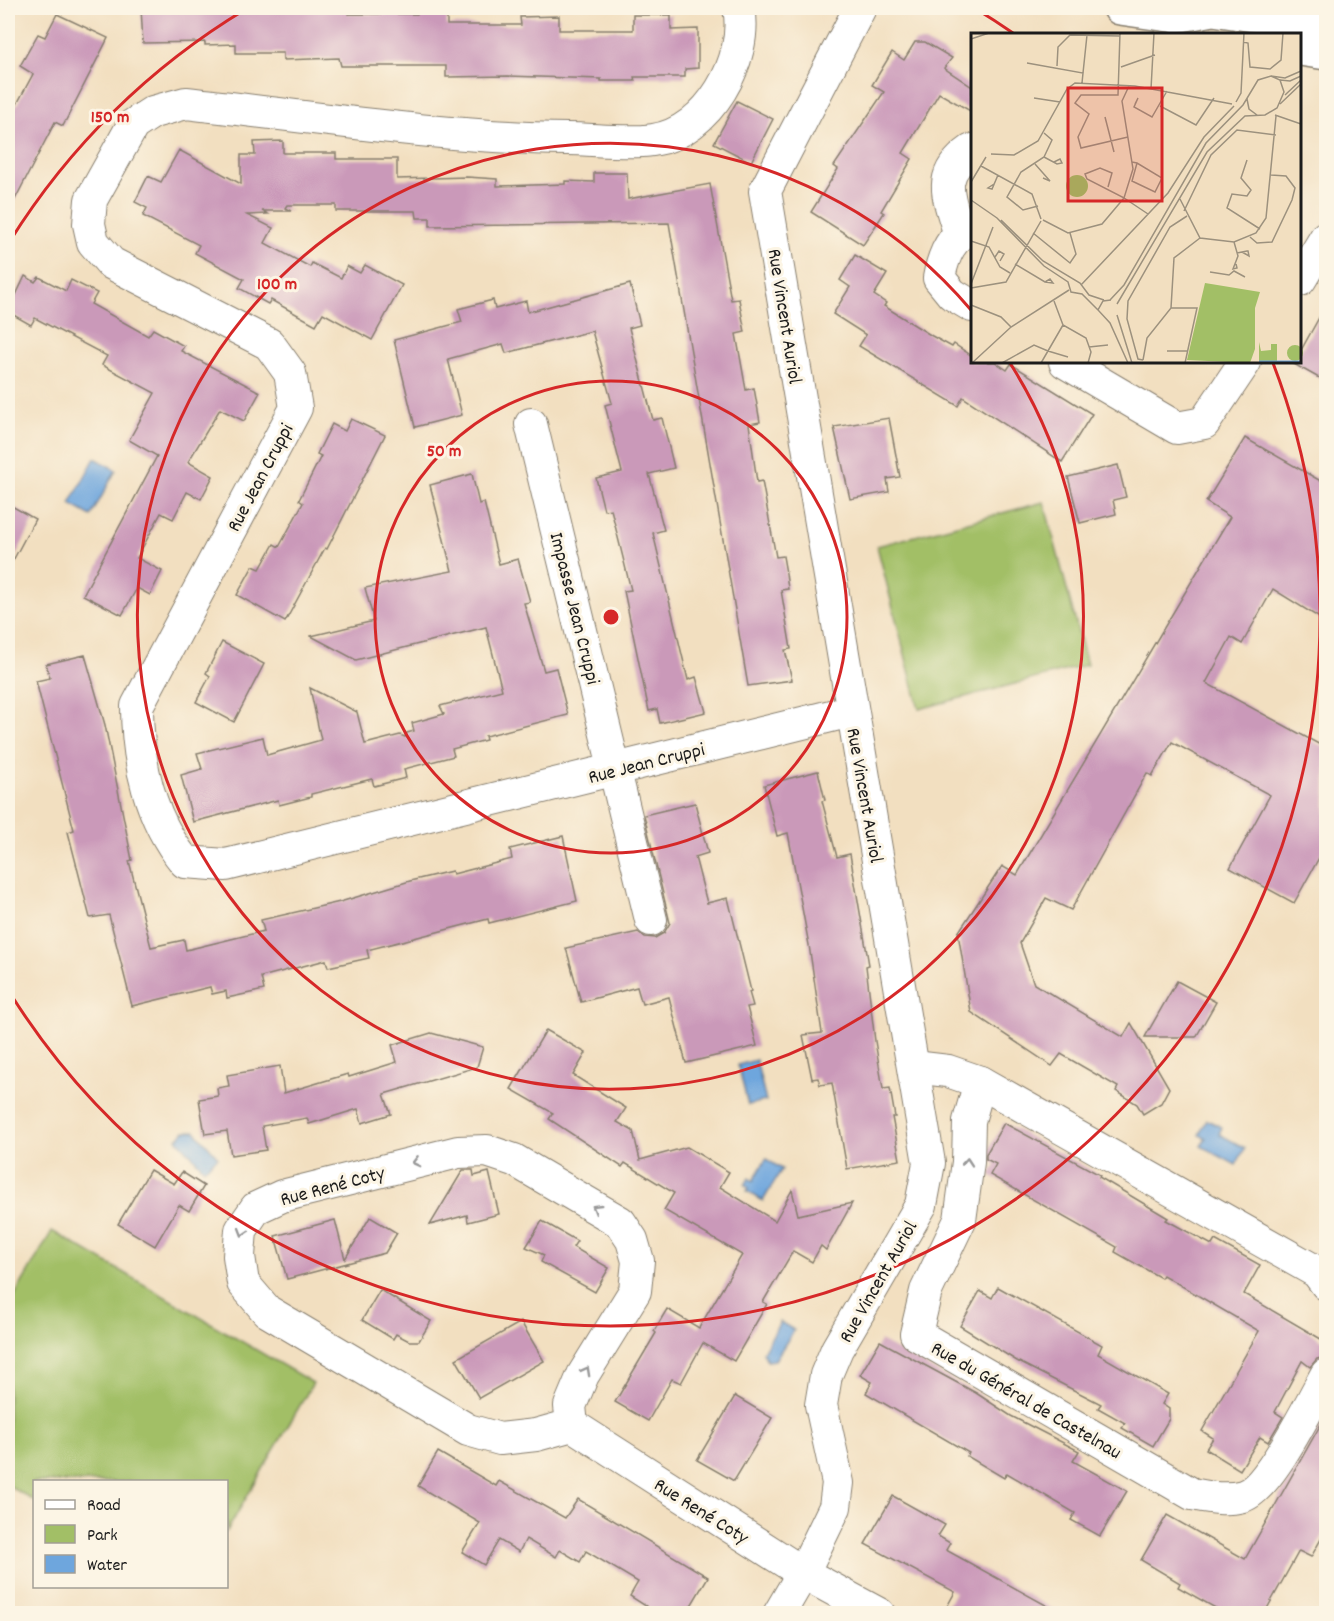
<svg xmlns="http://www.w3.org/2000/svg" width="1334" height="1621" font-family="Dekko,sans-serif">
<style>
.green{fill:#a2bf66;stroke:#5f6e41;stroke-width:1.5}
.water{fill:#6ea6dd;stroke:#45617c;stroke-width:1.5}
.building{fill:#ca99b9}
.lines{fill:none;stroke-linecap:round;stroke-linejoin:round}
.minor-casing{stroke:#877e6e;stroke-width:34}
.tertiary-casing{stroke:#877e6e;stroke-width:36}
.minor{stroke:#fff;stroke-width:32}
.tertiary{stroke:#fff;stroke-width:33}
.oneway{stroke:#999}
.ring{fill:none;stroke:#d62828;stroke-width:3}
.labels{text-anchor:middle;stroke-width:6;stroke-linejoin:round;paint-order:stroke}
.street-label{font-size:20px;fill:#1c1c1c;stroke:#fcf5e5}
.inset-river{fill:none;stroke:#6ea6dd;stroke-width:3}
.inset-road{fill:none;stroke:#9c917e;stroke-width:1.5}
.view{fill:#d62828;fill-opacity:0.15;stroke:#d62828;stroke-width:3}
.inset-edge{fill:none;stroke:#1c1c1c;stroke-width:3}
.centre{fill:#d62828;stroke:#fcf5e5;stroke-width:3}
.ring-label{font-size:18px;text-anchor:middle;font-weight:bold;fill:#d62828;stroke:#fcf5e5;stroke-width:6;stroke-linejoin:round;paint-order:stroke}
</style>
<rect width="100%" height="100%" fill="#fcf5e5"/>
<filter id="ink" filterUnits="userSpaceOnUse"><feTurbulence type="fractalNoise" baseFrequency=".0167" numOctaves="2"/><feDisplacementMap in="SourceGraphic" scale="12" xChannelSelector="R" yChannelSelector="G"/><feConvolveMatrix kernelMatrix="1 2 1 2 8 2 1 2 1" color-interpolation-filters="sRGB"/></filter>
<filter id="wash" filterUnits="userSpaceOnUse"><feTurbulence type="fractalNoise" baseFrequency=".008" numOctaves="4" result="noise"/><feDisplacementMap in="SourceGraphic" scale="24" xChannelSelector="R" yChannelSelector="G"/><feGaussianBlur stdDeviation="1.35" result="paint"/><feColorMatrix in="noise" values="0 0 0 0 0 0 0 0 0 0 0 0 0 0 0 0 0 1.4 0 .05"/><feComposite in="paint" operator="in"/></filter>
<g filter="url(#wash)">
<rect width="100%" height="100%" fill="#f2dfc0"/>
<g class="green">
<polygon points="1044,502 1087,665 919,709 877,546"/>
<polygon points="52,1231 313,1383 227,1531 226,1482 34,1482 34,1501 8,1485 8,1307"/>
</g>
<g class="water">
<polygon points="95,458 116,470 91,516 70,504"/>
<polygon points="756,1060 766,1101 748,1105 738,1065"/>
<polygon points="1207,1120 1222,1127 1219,1134 1245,1148 1236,1165 1201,1146 1206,1138 1199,1135"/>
<polygon points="185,1131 195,1131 218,1157 204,1169 177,1139"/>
<polygon points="766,1159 782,1169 763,1201 747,1191 749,1188 745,1185 749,1178 753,1181"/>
<polygon points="780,1322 794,1330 775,1360 767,1361 763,1352"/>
</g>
<g id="blocks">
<g class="building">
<polygon points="141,8 349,8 349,14 417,14 417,9 447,10 447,25 521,25 520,17 559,16 559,30 633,30 633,15 671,15 671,30 698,29 698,68 685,69 685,77 634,77 635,81 601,81 601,79 508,76 446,77 446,66 341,66 339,58 283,60 283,53 236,53 236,44 205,45 205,42 143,43"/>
<polygon points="57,14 108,38 63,126 55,122 8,213 8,121 33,74 20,66 38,34 45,37"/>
<polygon points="915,42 925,42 952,58 944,68 972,87 972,112 939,93 903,153 912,159 881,211 884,213 863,245 811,212 838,169 834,166 884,92 872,85 892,52 904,60"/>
<polygon points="737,101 773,119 751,162 714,143"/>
<polygon points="283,141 283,153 336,153 336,159 397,159 397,179 467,177 497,179 497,186 565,184 565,181 594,182 594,173 627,173 628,199 710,184 731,300 739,299 742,316 745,332 736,334 746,390 754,388 760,422 749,424 757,482 762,481 776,557 783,556 786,573 788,589 781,590 791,649 785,650 792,680 748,686 669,223 430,226 430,218 417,218 416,211 336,211 336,205 287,205 285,208 291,211 262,211 268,214 247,215 273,228 265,243 310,267 312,263 341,278 347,266 360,273 365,265 402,285 372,340 323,313 316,325 271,300 268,304 239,288 244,279 195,253 199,245 143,216 147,208 135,202 148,176 161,182 179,150 241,184 241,155 255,155 254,142"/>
<polygon points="855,255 887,274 874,295 886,303 884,306 932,336 952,347 954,344 972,356 972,362 995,362 1007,370 1011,364 1092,414 1062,462 963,397 958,406 859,346 866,335 833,314 850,287 840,280"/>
<polygon points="25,276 35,282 39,277 66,291 71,280 97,293 91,304 148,336 153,329 184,346 181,351 260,392 244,421 220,409 188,462 213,476 201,499 187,492 173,519 161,513 137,558 162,571 150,595 137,588 122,615 83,595 157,456 129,440 155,393 102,365 107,356 35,318 31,325 8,312"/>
<polygon points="630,284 640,325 629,328 653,420 662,418 674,468 649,474 664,530 653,533 688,680 696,677 706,712 660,723 657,709 649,711 624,591 631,590 611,509 604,510 596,478 622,472 605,405 612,403 592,331 506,353 503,344 448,359 462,415 415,427 394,340 462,322 458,309 493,300 495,309 526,301 528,312"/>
<polygon points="1326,305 1326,382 1294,364 1299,362 1299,354"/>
<polygon points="889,418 900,477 887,479 889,492 850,499 834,427"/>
<polygon points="351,419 385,435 327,549 325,548 285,622 237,595 253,566 260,569 274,544 279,547 303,503 299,500 321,456 317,454 332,424 345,431"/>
<polygon points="1245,438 1326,484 1326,622 1273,589 1242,644 1231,637 1206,683 1326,748 1326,845 1294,903 1230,868 1270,795 1172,742 1152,776 1147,773 1071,910 1046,898 1020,943 1034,984 1123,1037 1131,1023 1169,1088 1161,1103 1143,1114 1137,1104 1116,1091 1118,1087 1061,1054 1052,1066 971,1012 958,933 1002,866 1017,875 1230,517 1206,502"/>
<polygon points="1118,465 1126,497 1113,500 1116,514 1080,523 1068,477"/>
<polygon points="472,474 479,504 484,502 499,564 518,559 530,602 524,603 544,671 556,668 568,715 485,736 486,740 452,749 454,756 404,769 406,778 374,786 372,779 311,794 311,797 279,805 278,800 193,822 181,775 202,769 197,753 263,737 267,755 321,740 310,688 357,712 365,744 400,735 405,737 407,733 414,731 412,723 444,714 440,706 502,690 486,627 356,660 311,636 374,621 365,588 452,571 430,485"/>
<polygon points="8,504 35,519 8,570"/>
<polygon points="222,642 264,664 234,722 196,702 210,676 206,673"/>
<polygon points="85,655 105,725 132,860 129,861 151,947 184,940 186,950 264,931 261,920 340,902 410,881 452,871 453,874 512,859 510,849 563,836 577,901 489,923 488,919 367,950 369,958 328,967 326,960 261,977 264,990 227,998 226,991 212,994 210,987 132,1006 109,915 90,918 68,832 74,830 36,681 50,678 46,664"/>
<polygon points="818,771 825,800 822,801 837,857 850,854 869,965 866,966 875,1041 883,1089 890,1088 895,1117 892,1117 900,1160 847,1169 832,1083 820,1085 818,1078 812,1079 803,1035 822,1033 809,945 788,833 777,836 764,785"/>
<polygon points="695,803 708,853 695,857 707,903 728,898 751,991 749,992 753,1006 747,1007 757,1046 686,1063 669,997 642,1004 637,987 581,1002 566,948 638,932 645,937 655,938 664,933 670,923 644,815"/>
<polygon points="1177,981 1216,1002 1196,1037 1145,1037"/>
<polygon points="546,1030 586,1053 573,1075 626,1108 617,1122 633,1131 640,1160 687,1147 729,1172 720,1187 775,1221 792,1190 798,1215 852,1203 826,1250 821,1246 812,1262 793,1251 763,1302 767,1304 734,1361 703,1343 681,1383 672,1379 648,1421 615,1402 656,1333 654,1331 667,1309 699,1328 742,1255 664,1210 674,1193 625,1163 622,1167 549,1119 553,1113 511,1089"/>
<polygon points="431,1033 483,1047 477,1067 384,1094 391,1114 362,1123 358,1109 309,1124 307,1118 262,1126 266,1150 231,1155 227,1131 205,1134 199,1099 218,1096 217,1088 229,1086 227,1075 280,1066 284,1093 348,1074 349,1077 397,1062 392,1045"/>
<polygon points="1004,1123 1100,1175 1099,1177 1168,1218 1166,1220 1212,1245 1215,1240 1260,1265 1244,1294 1326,1342 1326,1357 1317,1359 1310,1367 1302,1361 1275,1412 1283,1417 1268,1442 1260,1437 1240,1470 1206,1449 1213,1438 1202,1431 1259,1331 1163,1275 1161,1278 1115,1252 1117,1247 990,1175 996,1164 986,1159 986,1154"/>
<polygon points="150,1170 174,1184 182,1172 204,1186 189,1211 179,1205 155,1246 118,1224"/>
<polygon points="463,1170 473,1170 474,1176 489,1172 499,1214 468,1222 467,1215 430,1225"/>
<polygon points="370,1217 397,1233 385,1253 287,1279 275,1236 335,1220 345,1259"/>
<polygon points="542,1221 577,1241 573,1247 609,1268 595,1292 541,1262 544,1255 526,1247"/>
<polygon points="998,1287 1102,1345 1098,1354 1168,1394 1162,1404 1169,1409 1169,1419 1153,1446 1122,1428 1125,1423 1098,1408 1101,1404 1017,1361 960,1326 980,1291 992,1298"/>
<polygon points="380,1290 431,1321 419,1341 409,1341 396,1334 393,1339 362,1320"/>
<polygon points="521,1322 544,1361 479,1398 456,1359"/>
<polygon points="880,1341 976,1393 1011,1416 1079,1451 1073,1461 1127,1491 1100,1536 1071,1520 1075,1513 1007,1473 1004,1478 967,1456 969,1453 866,1393 872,1382 860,1375"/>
<polygon points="735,1396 772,1418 734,1481 697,1460"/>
<polygon points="1326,1415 1326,1530 1311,1557 1299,1551 1264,1614 1226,1614 1178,1587 1180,1583 1141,1560 1167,1515 1245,1559"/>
<polygon points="438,1452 496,1486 499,1481 565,1518 578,1499 708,1577 686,1614 658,1614 630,1596 638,1582 586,1551 580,1562 560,1550 556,1557 526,1539 519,1552 499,1540 484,1565 462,1552 480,1523 418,1486"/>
<polygon points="893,1496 945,1525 938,1536 950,1543 946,1550 1062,1614 943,1614 955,1592 865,1544"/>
</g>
</g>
</g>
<g filter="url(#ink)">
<use href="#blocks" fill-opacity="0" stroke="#877e6e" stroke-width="1.5"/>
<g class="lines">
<g class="minor-casing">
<g id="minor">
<path d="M739,8C749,59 709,132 653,140C626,144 594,139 567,139C440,137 312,117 186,103L153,112L133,125L91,200L89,224L93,242L111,263L269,344L290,373L296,408L137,706C137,762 150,819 185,862L226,865L851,711"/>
<path d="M972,227C951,235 943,256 939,278L952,294L972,306"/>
<path d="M959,232C948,195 936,175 972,150"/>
<polyline points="1300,280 1326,237"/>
<polyline points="1065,362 1177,428 1204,423 1245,362"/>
<polyline points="531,424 651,920"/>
<polyline points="914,1067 948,1071 980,1082 1317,1272 1326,1284"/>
<path d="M980,1082L969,1121L968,1162L960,1220L926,1291L916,1334L1192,1494C1208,1497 1226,1501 1243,1496C1269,1489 1312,1400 1326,1375"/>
<polyline points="572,1425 536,1435 500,1439 468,1430 267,1311 243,1283 239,1256 241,1230 256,1208 282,1196 458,1152 487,1151 514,1160 620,1222 632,1240 638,1261 635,1291 583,1375 570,1406 572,1425 803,1573 835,1507 838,1483 821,1405 826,1375 837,1349 921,1205 929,1163 765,191 860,8"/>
<polyline points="779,1614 803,1573 879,1614"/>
</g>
</g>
<g class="tertiary-casing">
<g id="tertiary">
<polyline points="1120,8 1176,16 1213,9 1326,26"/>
<polyline points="1300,49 1326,53"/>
</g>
</g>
<use href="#minor" class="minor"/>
<use href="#tertiary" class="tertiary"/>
</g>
<defs><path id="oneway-chevron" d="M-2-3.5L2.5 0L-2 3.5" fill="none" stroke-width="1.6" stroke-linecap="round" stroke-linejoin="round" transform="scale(1.5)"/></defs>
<g class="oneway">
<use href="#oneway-chevron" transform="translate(416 1162) rotate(166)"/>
<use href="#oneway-chevron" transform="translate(967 1162) rotate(-85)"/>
<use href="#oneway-chevron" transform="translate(596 1208) rotate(-149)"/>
<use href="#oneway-chevron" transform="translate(243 1232) rotate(107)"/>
<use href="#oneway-chevron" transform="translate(586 1371) rotate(-61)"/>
</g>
</g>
<g class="ring">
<circle cx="611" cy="617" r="236"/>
<path d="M1010 363A473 473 0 1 1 971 310"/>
<path d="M10 241A709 709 0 0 1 246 9M976 9A709 709 0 0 1 1013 33M1273 363A709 709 0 0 1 10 993"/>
</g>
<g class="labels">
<g class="street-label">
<text transform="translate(786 316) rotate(81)" y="7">Rue Vincent Auriol</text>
<text transform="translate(259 477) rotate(-62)" y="7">Rue Jean Cruppi</text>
<text transform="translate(576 608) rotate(76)" y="7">Impasse Jean Cruppi</text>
<text transform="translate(646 762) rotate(-14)" y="7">Rue Jean Cruppi</text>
<text transform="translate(866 795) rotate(80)" y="7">Rue Vincent Auriol</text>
<text transform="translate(332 1185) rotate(-15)" y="7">Rue René Coty</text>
<text transform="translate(877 1281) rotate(-60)" y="7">Rue Vincent Auriol</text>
<text transform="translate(1027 1399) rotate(30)" y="7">Rue du Général de Castelnau</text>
<text transform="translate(702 1510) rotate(32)" y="7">Rue René Coty</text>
</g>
</g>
<g transform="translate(971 33)">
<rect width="330" height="330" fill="#f2dfc0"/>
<path d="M95 153a11 11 0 1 1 22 0a11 11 0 1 1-22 0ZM234,250L289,259L284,275V316L279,330L216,327ZM288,309L290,318L300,317V311H306V330H288ZM316 320a8 8 0 1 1 16 0a8 8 0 1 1-16 0Z" fill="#a2bf66"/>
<path class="inset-river" d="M288,329H330"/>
<path class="inset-road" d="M149,0L147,62H110L104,70L118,81L107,104L110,115L157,104M0,6L18,0M272,9L277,10L279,34L299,36L310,27L312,0M56,30L112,40L111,50M86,33L87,14L99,2L149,3M150,34L184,22M112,40L116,2M300,43L314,45L330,38M309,47L319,48L330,43M180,56L183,0M314,62L330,47M63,65L89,69M276,66L278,76L286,82M265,69L270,60L273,0M164,71L167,65L163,74L181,84L196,58M309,71L330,51M189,73L225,92L243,65M304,82L330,91M134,84L143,119M20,121L43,122L67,108L96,56L104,50L164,53L261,71M73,124L86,131L91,130L89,126L83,129M276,127L270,145L280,157L276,163L261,161L256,175L289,196M161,129L166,130L191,145L184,159L161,148L166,130M64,131L79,148L72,145M10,133L61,161L70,186M0,149L15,124M23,151L17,155L21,156L27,142M137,154L141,140L129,135L114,141L116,146L153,165L162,136L151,68L158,53M209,166L229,205L263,209L285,200L295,185L305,83M0,167L26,185L73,233L97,249L100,259L111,261L127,277M67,173L52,177L36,164L50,139L73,124L81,107L73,100M213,178L240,122L266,97L305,102M30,187L72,228L109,250L118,262L133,267M72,187L97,200L131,191L153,165L177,181M62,200L99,230L105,221L99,200M279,204L286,210L301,209L321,167L324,155L315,143L300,142M0,208L18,214L29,234L39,240M263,209L267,223L262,236L266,235L265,231M266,220L276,218H277L278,223L271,219M24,224L28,218L33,221L29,228M44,231L74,249L82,250L79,246L74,249M239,239L258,242L263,238L274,244M0,251L22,194M110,252L197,160L233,104L263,73M0,255L35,249L70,188M139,267L153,252L235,110L272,72L287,47L300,43L309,47L313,59L306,75L294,82L274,83L236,119L146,271M140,267L132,268L127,277L139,290L157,330M83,268L92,292L115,305L120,319L117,330M0,272L30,284L40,294M200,275H226L214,330M146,282L161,330M118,314L137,312M77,318L97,324M196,318H216M172,327L167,326L156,286L157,268L199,194L216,183M172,327L176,305L200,275L203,225L229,205M1,330L40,294L98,257M31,330L63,312L77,318M70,330L92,292"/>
<path class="view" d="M97,55H191V168H97Z"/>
<rect width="330" height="330" class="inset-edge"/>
</g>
<circle cx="611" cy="617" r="9" class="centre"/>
<g class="ring-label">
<text x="110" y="122">150 m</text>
<text x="277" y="289">100 m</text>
<text x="444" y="456">50 m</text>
</g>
<rect width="1334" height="1621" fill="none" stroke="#fcf5e5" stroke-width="30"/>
<rect x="33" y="1480" width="195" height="108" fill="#fcf5e5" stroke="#a29e95" stroke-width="1.5"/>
<rect x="45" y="1500" width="30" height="9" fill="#ffffff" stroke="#a29e95" stroke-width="1.5"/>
<text x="87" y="1510" font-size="18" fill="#1c1c1c">Road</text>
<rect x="45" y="1525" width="30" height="18" fill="#a2bf66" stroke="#a29e95" stroke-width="1.5"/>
<text x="87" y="1540" font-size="18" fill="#1c1c1c">Park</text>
<rect x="45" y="1555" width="30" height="18" fill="#6ea6dd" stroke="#a29e95" stroke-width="1.5"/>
<text x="87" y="1570" font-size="18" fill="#1c1c1c">Water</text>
</svg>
